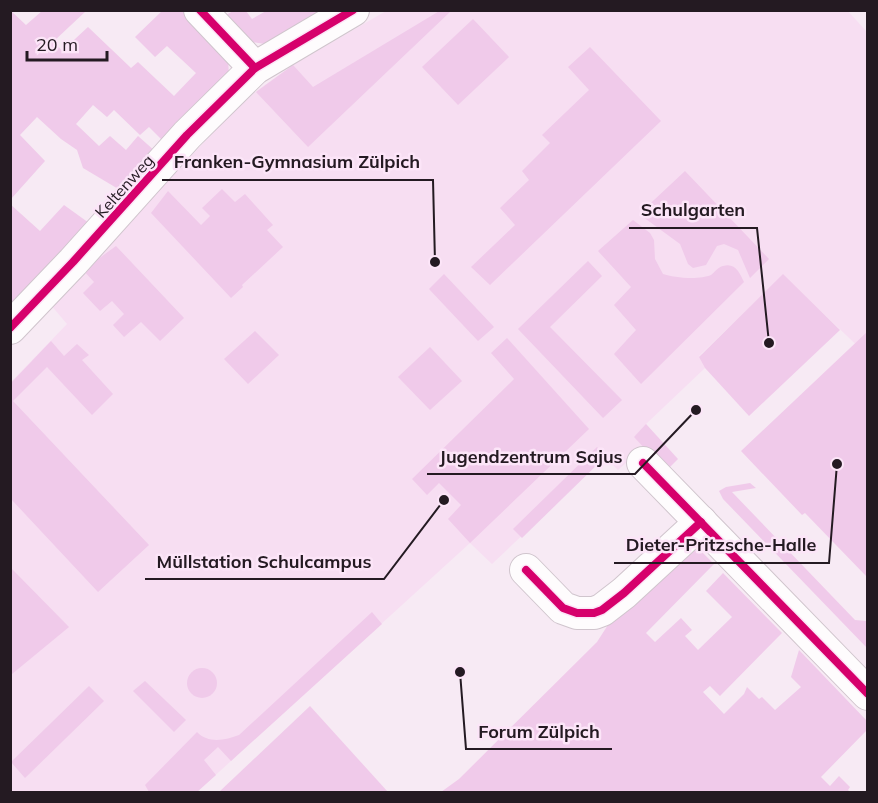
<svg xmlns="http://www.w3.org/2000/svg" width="878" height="803" font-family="Mulish,sans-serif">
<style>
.built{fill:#f7def2}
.green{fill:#f0caea}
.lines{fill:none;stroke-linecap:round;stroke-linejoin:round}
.minor-casing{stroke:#d0c5cd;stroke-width:34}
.minor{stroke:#fefcfd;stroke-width:32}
.cycleway-casing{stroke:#fce5f8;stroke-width:11}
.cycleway{stroke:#d6006c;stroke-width:8}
.labels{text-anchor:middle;stroke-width:5;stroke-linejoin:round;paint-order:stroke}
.street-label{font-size:16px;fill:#241a22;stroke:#fce5f8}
.leader{fill:none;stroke:#241a22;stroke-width:2}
.callout-dot{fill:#241a22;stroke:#fce5f8;stroke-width:2}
.callout-label{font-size:18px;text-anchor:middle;font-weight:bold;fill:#241a22;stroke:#fce5f8;stroke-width:5;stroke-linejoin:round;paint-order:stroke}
</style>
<rect width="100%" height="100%" fill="#f7eaf4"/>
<polygon class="built" points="847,10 867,32 867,355 783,275 699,356 705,368 646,424 656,436 618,470 605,457 492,564 470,543 197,792 11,792 10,383 67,324 50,304 231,114 259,89 293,65 386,11"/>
<g class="green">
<polygon points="441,10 451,11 308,147 256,92 293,65 313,87"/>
<polygon points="11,11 26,25 42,11 86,11 54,41 62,51 88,27 131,68 138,62 174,96 196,73 167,46 155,57 135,37 162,11 182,11 228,58 229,76 165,143 149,127 140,135 114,110 107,117 93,105 76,124 99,146 110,136 126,150 138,136 156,152 120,190 83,168 77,150 61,139 37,117 20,135 45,161 11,199"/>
<polygon points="233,11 246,11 252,19 266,11 330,11 271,45 252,42 226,15"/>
<polygon points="473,19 509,57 458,105 422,67"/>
<polygon points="590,47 661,121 490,285 471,267 515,225 500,208 529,180 522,171 550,143 542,135 589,90 568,67"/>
<polygon points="685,171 769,259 750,278 738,250 724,244 717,246 706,265 693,268 688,264 680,244 639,214"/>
<polygon points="222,189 235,202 245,194 273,225 267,230 283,247 242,285 243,287 231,298 151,213 168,191 201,225 210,216 202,208"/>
<polygon points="10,204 40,231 64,205 89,223 11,305"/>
<path d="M633,220L650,233L654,240L655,259L663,274C674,278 700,280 711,275C715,272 718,267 723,266C735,262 740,273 744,282L641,384L614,354L636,330L614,305L631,287L598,251Z"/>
<polygon points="116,246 184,318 160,341 141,322 124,337 113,325 124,314 112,301 100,311 83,293 94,282 83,270"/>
<polygon points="588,261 602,276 550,327 622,400 603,418 518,329"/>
<polygon points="444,274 494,327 478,341 429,289"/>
<polygon points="783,274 840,330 749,416 705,368 699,357"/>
<polygon points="255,331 279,355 248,384 224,359"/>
<polygon points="867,332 867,577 805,513 802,515 741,451"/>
<polygon points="507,338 589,429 470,543 448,519 461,505 439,483 427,495 412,479 514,379 491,353"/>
<polygon points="51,341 64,356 77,344 89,355 82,360 113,394 92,415 47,367 13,401 149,545 98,592 11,499 11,383"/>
<polygon points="430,347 462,381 430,410 398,377"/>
<polygon points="646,424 678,459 666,471 634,437"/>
<polygon points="597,447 605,457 522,538 513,529"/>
<polygon points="750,483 756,488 732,492 855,620 867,621 867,648 723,499 719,491 726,487"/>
<polygon points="693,550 702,552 714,564 646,633 655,642 681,618 692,630 685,636 698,650 732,617 706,591 723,573 782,633 720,696 710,686 703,692 724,714 744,694 747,687 759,699 762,697 775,710 801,687 791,677 799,650 867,721 867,730 821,777 830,786 839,776 850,787 848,790 850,792 441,792 459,779 597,642 613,617"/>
<polygon points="10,567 69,627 12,674 10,673"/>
<path d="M372,612L382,624L231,761L218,747L204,760L216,775L197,792H149L145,785L197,732C208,744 226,740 239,735Z"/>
<circle cx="202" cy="683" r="15"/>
<polygon points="145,681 186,720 174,732 133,691"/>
<polygon points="89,686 104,701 25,778 11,762"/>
<polygon points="310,706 388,792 219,792"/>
</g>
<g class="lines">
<g class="minor-casing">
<g id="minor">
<polyline points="200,10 255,68"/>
<polyline points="10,328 73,262 187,135 255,68 353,10"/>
<polyline points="643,463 868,694"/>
<polyline points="526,570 563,608 577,613 594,613 602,610 624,593 701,522"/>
</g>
</g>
<use href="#minor" class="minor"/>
<g class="cycleway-casing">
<g id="cycleway">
<polyline points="200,10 255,68"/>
<polyline points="10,328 73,262 187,135 255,68 353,10"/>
<polyline points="643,463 868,694"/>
<polyline points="526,570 563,608 577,613 594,613 602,610 624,593 701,522"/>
</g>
</g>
<use href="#cycleway" class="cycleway"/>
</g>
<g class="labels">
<g class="street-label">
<text transform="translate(124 186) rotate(-48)" y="6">Keltenweg</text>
</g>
</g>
<path class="leader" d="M435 262L433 180H162M769 343L757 228H629M696 410L635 474H427M837 464L829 563H614M444 500L384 579H145M460 672L466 749H612"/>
<g class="callout-dot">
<circle cx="435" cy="262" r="6"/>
<circle cx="769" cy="343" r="6"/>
<circle cx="696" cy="410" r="6"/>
<circle cx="837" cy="464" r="6"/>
<circle cx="444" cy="500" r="6"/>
<circle cx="460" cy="672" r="6"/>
</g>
<g class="callout-label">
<text x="297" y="168">Franken-Gymnasium Zülpich</text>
<text x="693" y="216">Schulgarten</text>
<text x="531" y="463">Jugendzentrum Sajus</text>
<text x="721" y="551">Dieter-Pritzsche-Halle</text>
<text x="264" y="568">Müllstation Schulcampus</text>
<text x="539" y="738">Forum Zülpich</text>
</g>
<rect width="878" height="803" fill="none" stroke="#241a22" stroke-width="24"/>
<path d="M27 51v9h80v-9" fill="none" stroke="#241a22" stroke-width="3"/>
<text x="36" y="51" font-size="18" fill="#241a22" stroke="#fce5f8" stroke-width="4.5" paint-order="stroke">20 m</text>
</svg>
